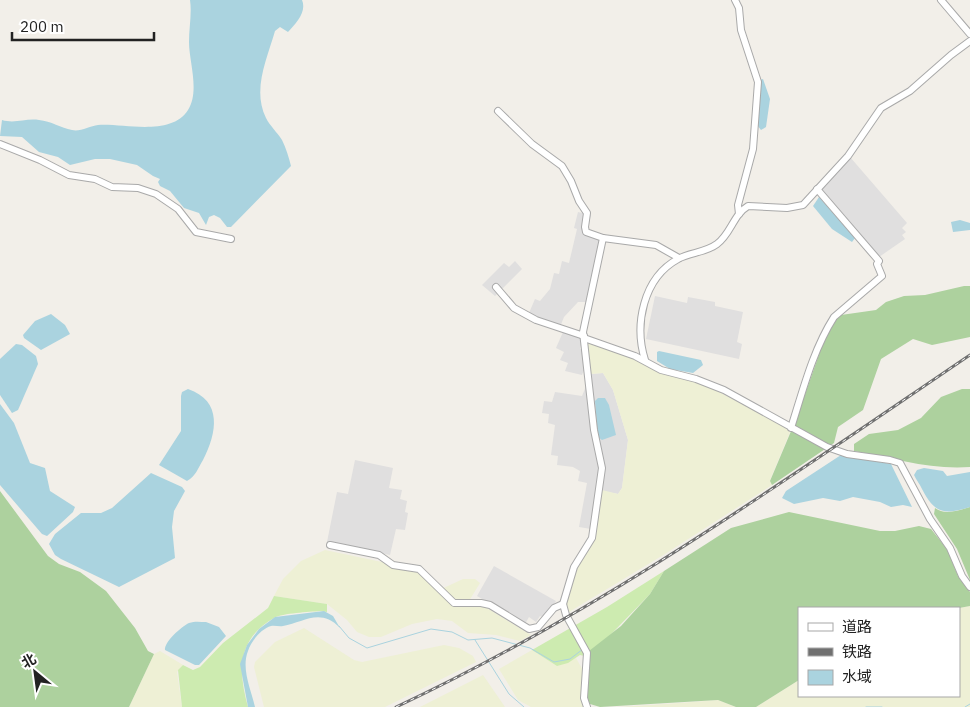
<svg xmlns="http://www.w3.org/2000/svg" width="970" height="707" font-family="'IBM Plex Sans','Noto Sans SC',sans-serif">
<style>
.residential{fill:#e0dfdf}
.farmland{fill:#eef0d5}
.grass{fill:#cdebb0}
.forest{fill:#add19e}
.water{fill:#aad3df}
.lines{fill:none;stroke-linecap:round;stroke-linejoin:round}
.stream{stroke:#aad3df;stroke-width:1}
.minor-casing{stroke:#a9a9a9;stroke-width:8}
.minor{stroke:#fff;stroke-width:6}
.rail-casing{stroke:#707070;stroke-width:3}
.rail{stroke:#fff;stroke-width:1;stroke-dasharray:4;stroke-linecap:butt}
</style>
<rect width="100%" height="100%" fill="#f2efe9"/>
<g class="residential">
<polygon points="850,157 907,223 902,228 906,232 902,235 905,239 879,257 820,189"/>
<polygon points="578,212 591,215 586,235 601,238 587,302 578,302 564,317 560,327 529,313 535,299 540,301 550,289 554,273 559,274 562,261 569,263 577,229 574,228"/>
<polygon points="515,261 522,269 495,296 482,285 504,263 509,267"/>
<polygon points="655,296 687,303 688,297 715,302 715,306 743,312 737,342 742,344 739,359 646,339"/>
<polygon points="563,332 583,338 580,349 584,350 586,365 582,375 565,371 568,363 560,360 564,352 556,348"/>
<polygon points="603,373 613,390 628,440 622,488 618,494 597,490 591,529 579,527 587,483 578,481 580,471 573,467 557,465 558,456 551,455 555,425 548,423 549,414 542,413 544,401 552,402 555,392 582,396 591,374"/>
<polygon points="355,460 393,468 389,488 402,490 400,499 407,501 405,512 408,513 405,530 396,529 390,555 327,542 337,492 348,494"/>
<polygon points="494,566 556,601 544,618 540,616 536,622 529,617 525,624 477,596"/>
</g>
<g class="farmland">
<polygon points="590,341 700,382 791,430 770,480 772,485 665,554 569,612 566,601 578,562 596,534 602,490 618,494 622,488 628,440 613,390 603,373 591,374 587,343"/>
<polygon points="325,550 382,562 400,569 419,570 437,591 463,579 475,579 480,583 469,601 472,607 482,605 531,635 520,641 496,635 468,633 452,621 437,619 412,624 381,637 369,637 357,632 347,620 327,604 274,596 283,579 301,561"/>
<polygon points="970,606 970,707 756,707 799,680 799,696 959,696 959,608"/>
<polygon points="304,628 354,660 362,662 444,645 459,648 473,656 476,662 385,707 264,707 254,667 255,662 275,642"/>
<polygon points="532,650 557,666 576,658 584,672 581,700 584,707 531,707 518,700 499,669"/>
<polygon points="160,651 183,665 177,672 182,707 129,707 154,654"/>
<polygon points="483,675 505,707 420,707"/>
<polygon points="718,700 736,707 619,707 679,703"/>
</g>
<g class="grass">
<polygon points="664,571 650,594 589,657 580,655 568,663 557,666 532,650 607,607"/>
<path d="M274,596L327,604V612L320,611C309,612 283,613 274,618C237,639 238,671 248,707H182L178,670L183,665L193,670L200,667L223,643L268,608Z"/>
</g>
<g class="forest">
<polygon points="964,286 970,286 970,337 932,345 913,339 881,359 863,410 838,427 834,443 772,485 770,481 797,417 828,329 836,317 841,315 876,310 886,302 904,296 925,295"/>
<path d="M962,389H970V467C930,470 893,458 854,451V444L869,434L898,430L921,418L941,397Z"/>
<polygon points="0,491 48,556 59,564 80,572 106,591 135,628 148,651 154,654 129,707 0,707"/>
<path d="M970,507V580L957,549L934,514L935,508C945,516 959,510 970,507Z"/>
<polygon points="789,512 880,531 895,531 919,526 931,529 947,549 958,576 970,592 970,606 959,608 799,608 799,680 756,707 736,707 718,700 600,707 590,704 587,700 589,651 621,626 650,594 664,571 731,528"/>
</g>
<g class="water">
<path d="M190,0H302C307,12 296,23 288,32L280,27L275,31C267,59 252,90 266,118C270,126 277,132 282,140C286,148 289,158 291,166L231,227H227L220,218L214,215L209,217L206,225L199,213L184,208L170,191L160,186L158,182L160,179L153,176L137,165L110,159H95L70,165L58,157L39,152L22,137L0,136L2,120C15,124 26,118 39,120C51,121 61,128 72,130C80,132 90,126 98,125C123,123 171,137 188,110C200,91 189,62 189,42C189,28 192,13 190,0Z"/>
<polygon points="763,79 770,99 766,127 761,130 757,125 760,80"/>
<polygon points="819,197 855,238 852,242 832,229 813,206"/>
<polygon points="960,220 970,223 970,230 953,232 951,222"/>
<polygon points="51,314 65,325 70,334 41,350 24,338 23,335 35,321"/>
<polygon points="16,344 22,345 36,356 38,364 18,410 12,413 0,395 0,359"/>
<polygon points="659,351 701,360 703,365 693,373 670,369 657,361 657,352"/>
<path d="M188,389C223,401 217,433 203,460C198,468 196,476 187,481L159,465L181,431V396L182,392Z"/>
<polygon points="605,398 609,405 616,435 602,440 598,437 595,401 598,398"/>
<polygon points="0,404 14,423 30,463 45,468 50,491 75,507 73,512 47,536 42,534 0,485"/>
<polygon points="841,455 891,464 912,507 903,505 891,507 880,502 853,497 840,501 823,498 794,504 782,498 786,491"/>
<path d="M924,468L943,471L947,476L970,472V507C944,515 935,514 922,489C920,484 916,480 914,475L917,470Z"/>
<polygon points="151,473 182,487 185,491 174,511 172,527 175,558 119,587 61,559 55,555 49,544 55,534 81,513 101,513 112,508"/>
<path d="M324,611L333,616L340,628C320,607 303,623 283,626C279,627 275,625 271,626C261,629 251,641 248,651C241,669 251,689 255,707H248L240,664L247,645L259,629L275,617Z"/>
<path d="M206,622L219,627L226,636L199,665H195L165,650C164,642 181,627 189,623C195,621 200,622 206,622Z"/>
</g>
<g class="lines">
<g class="stream">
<polyline points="339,626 349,638 367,648 431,629 452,632 468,640 492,638 530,648 554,662 570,659 583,649"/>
<polyline points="475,640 509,694 524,707"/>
<polyline points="866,707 882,707"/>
<polyline points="965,707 970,704"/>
</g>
<g class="minor-casing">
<g id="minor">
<polyline points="735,0 739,8 741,30 758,82 753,149 738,205 739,214"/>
<polyline points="941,0 970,34"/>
<polyline points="498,111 532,144 562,166 571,181 579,201 587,213 585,227 586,232 603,238 583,332 594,430 602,468 592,538 574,567 563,604 566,615 587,653 584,698 587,707"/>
<polyline points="0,144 40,160 69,175 95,179 112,187 138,188 156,194 178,209 196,232 231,239"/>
<polyline points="603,238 656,245 679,258"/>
<polyline points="496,287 514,308 536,320 584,336"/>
<polyline points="584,338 635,356 661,370 696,379 724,390 827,447 847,454 890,460 900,463 930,519 950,548 962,576 970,587"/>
<path d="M645,360C634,325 643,278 678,259C690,252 705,253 717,244C731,234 733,215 748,206L787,208L803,205L848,156L881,108L910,91L951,55L970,41"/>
<path d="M791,428C803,390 813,350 834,317L882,276L877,264L879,261L817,189"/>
<polyline points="330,545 379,555 393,565 419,569 454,603 481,603 490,605 529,629 538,627 554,608 563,604"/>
</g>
</g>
<use href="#minor" class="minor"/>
<g class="rail-casing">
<path id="rail" d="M396,707C601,611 784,481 970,355"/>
</g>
<use href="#rail" class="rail"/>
</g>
<rect x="798" y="607" width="162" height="90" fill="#ffffff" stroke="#a7a7a7"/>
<rect x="808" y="623" width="25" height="8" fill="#ffffff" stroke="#a7a7a7"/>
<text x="842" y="632" font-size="15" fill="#222222">道路</text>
<rect x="808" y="648" width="25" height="8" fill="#707070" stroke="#a7a7a7"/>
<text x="842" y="657" font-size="15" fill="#222222">铁路</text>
<rect x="808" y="670" width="25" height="15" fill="#aad3df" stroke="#a7a7a7"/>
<text x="842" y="682" font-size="15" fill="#222222">水域</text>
<g transform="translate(35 672) rotate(331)" stroke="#ffffff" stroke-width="4" paint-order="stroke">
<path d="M0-4L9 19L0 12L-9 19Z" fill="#222222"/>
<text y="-8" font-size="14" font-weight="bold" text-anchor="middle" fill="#222222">北</text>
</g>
<path d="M12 32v8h142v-8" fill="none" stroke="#222222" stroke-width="2.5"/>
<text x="20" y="32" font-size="15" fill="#222222" stroke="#ffffff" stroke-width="4" paint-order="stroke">200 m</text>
</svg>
